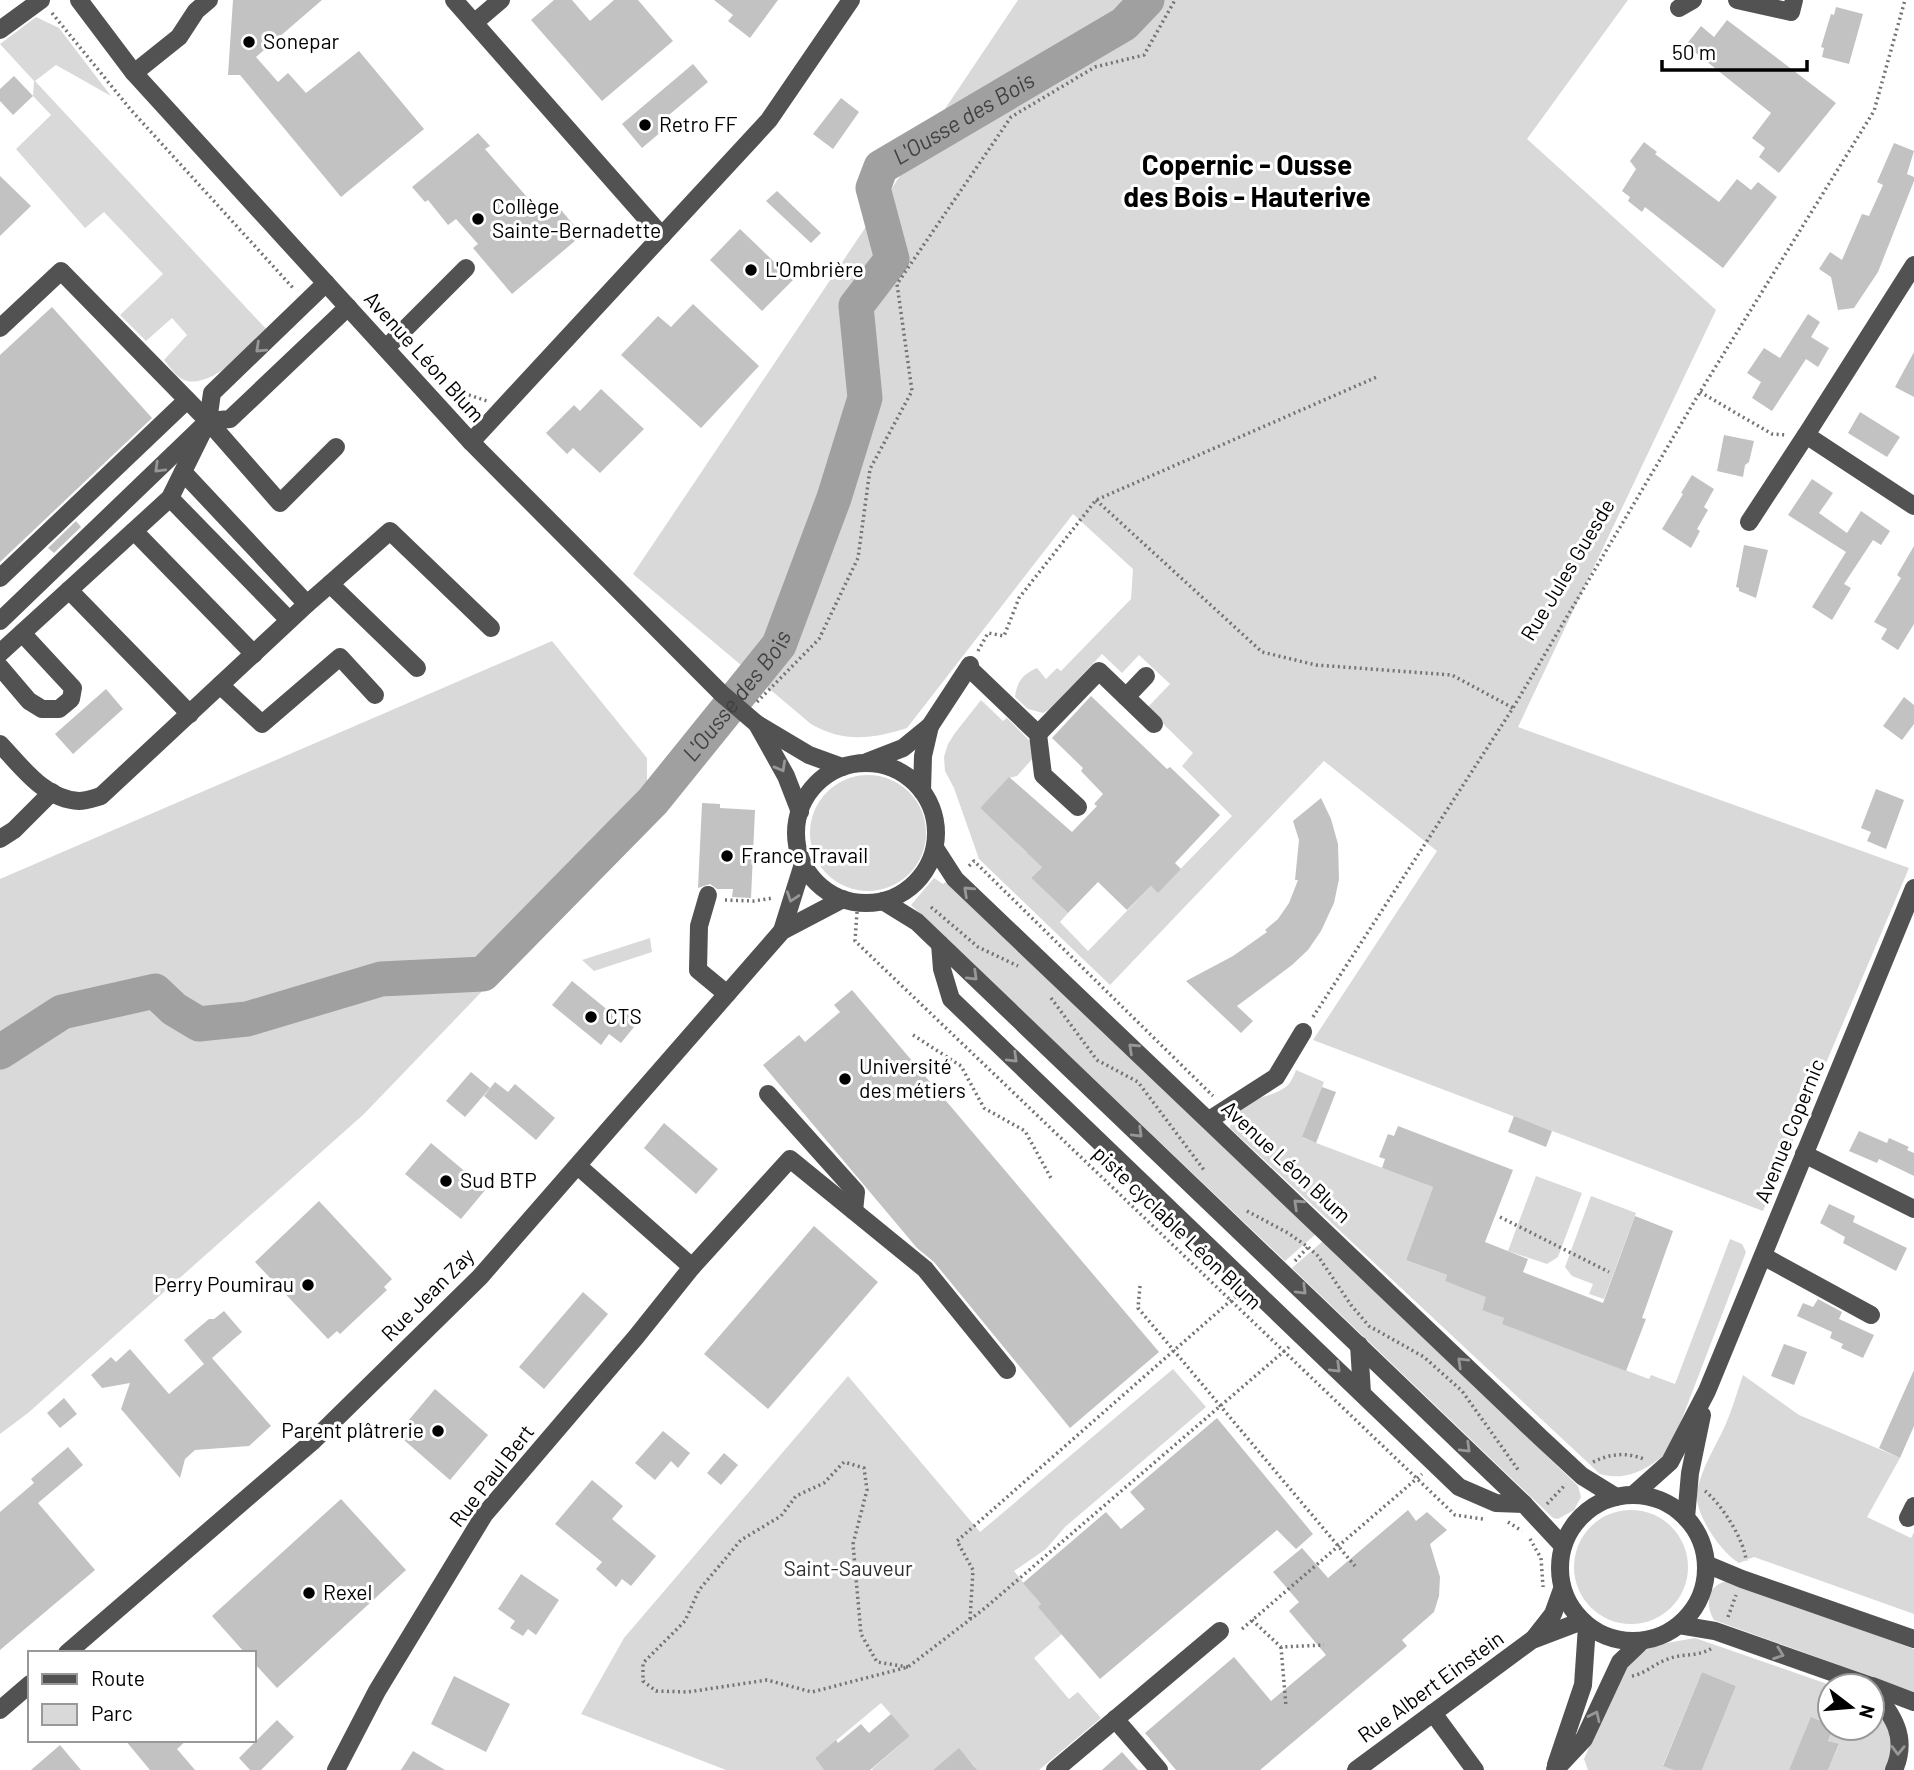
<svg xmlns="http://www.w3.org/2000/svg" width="1914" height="1770" font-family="Barlow,sans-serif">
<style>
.green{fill:#d9d9d9}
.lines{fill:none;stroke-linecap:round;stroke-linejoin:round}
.river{stroke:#a0a0a0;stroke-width:35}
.building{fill:#c2c2c2}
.path{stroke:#747474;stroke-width:3.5;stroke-dasharray:2 3.5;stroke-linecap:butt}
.minor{stroke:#525252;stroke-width:18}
.oneway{stroke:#979797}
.poi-dot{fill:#000;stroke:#fff;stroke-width:2.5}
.labels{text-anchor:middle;stroke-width:6;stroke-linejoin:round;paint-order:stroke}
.poi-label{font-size:21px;fill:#000;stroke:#fff;text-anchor:start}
.street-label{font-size:21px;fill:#000;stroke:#fff}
.park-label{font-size:21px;fill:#303030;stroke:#fff}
.water-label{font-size:23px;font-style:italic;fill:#414141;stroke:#fff}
.district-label{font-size:28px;font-weight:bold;fill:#000;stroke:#fff}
</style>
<rect width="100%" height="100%" fill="#fff"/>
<g class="green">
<path d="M1018,0H1628L1527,139L1716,310L1518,727L1909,868L1763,1211L1313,1040L1437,851L1324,761L1110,985L979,859L954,788L945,771L944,757L948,744L955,733L981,700L1003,721L1007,718L1031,742L1034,757L1017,776L1009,778L980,808L1026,852L1044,865L1031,878L1068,913L1060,922L1088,951L1151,886L1158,892L1232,816L1182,766L1193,753L1147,708L1170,684L1139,655L1122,673L1102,654L1050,709L1043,713L1028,709L1015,697C1017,681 1023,674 1037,668L1046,679L1057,668L1061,671L1131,599L1133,569L1073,514L907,728C873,739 843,743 811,724L633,574Z"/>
<path d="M36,17L59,28L111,96L56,65L35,81L267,330C249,347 212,390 184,380C176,377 170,367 164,360L187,335L172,318L146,341L120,315L163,274L104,212L85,228L16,149L51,115L33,96L34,81L0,44Z"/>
<polygon points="552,641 647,758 647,785 622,846 364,1114 28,1413 0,1434 0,879"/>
<circle cx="868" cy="833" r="58"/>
<polygon points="934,878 943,884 947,881 1317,1233 1285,1261 911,905"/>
<polygon points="650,938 652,952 594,971 582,960"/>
<path d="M1296,1070L1324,1082L1303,1138L1433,1187L1406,1260L1447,1275L1445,1281L1459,1286L1489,1291L1482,1309L1504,1318L1503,1324L1649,1379L1651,1375L1675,1384L1730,1239L1742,1244L1746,1252L1670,1450C1649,1468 1629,1482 1600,1474L1230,1128C1238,1091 1266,1104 1288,1085C1291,1082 1294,1075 1296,1070Z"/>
<polygon points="1536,1176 1582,1193 1558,1257 1547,1264 1508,1251"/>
<polygon points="1591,1196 1636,1213 1604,1299 1589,1294 1593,1284 1572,1276 1565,1267"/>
<polygon points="1323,1241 1578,1486 1581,1497 1574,1510 1558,1519 1553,1518 1292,1268"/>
<polygon points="1173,1369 1206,1407 1065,1527 1046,1549 1014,1571 1041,1604 1062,1634 1034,1658 1069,1699 1078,1692 1101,1718 1039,1770 972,1770 975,1767 959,1749 933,1770 873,1770 872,1769 910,1736 881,1703 815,1758 824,1770 726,1770 581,1714 624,1638 848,1376 980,1532"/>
<path d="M1743,1375L1799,1415L1900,1458L1867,1517L1911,1538L1914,1532V1614L1754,1557L1739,1563C1721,1553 1693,1512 1697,1491C1702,1468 1715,1447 1725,1426C1732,1410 1737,1392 1743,1375Z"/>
<circle cx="1631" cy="1567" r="57"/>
<path d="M1729,1581L1914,1649V1692L1714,1620C1704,1604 1708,1583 1729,1581Z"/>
<polygon points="1695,1638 1833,1686 1830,1686 1830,1725 1812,1718 1789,1770 1702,1770 1736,1686 1702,1672 1663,1765 1674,1770 1588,1770 1584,1759 1625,1663 1648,1649 1661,1644"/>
<polygon points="1872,1701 1876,1703 1895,1743 1887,1770 1828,1770 1839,1745 1828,1741 1833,1728 1872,1728"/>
</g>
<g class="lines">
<path class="river" id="s1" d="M0,1052L62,1012L155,991L174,1009L199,1024L247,1019L381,979L483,974L653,801L779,645L834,498L865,398L856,306L892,259L873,188L881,167L1124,24L1147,0"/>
</g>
<g class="building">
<polygon points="233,0 322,0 256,57 278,82 288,73 306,93 359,51 424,129 341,197 240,75 228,75"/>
<polygon points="554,0 572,0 590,21 614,0 638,0 673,41 602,101 531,20"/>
<polygon points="714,0 778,0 750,38 728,21 733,15"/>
<polygon points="1836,7 1863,14 1849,64 1822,57 1824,48 1821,47 1831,14 1834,15"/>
<polygon points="1727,20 1836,103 1779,173 1759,157 1765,148 1752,138 1771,113 1686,45 1701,26 1714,37"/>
<polygon points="693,64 708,82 663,120 668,126 642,148 622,124"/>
<polygon points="14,76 33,96 13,115 0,101 0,89"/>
<polygon points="841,98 859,112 833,149 813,134"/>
<polygon points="478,133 490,146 485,149 547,220 561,210 582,235 512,294 473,248 478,244 456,219 448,225 428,200 425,202 412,187"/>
<polygon points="1644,142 1657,152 1655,154 1719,202 1737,179 1751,190 1758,182 1777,197 1723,268 1645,207 1642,212 1628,201 1630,197 1622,191 1636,169 1630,161"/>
<polygon points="1894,143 1914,151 1907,174 1914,177 1914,181 1878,272 1854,308 1838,310 1831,277 1819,269 1830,252 1842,260 1862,214 1869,216 1883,185 1877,182"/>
<polygon points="0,176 31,206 0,236"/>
<polygon points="777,191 821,233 811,243 766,201"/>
<polygon points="740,229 793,280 762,311 710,260"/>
<polygon points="693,304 759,366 701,428 621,355 658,316 671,327"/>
<polygon points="52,307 152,418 0,562 0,355"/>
<polygon points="1808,314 1820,322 1811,337 1829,348 1818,367 1806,359 1772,411 1752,398 1761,382 1747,373 1764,348 1780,358"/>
<polygon points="1914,352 1914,397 1895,387"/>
<polygon points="601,389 644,429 600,473 573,448 567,454 546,433 574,405 580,411"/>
<polygon points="1860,412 1900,437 1887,457 1848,433"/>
<polygon points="1724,435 1754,441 1749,462 1745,465 1743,477 1717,471"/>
<polygon points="1692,475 1714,489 1704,507 1708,510 1697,529 1700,531 1691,548 1662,529 1683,494 1681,493"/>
<polygon points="1812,479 1833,493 1819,513 1847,533 1861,511 1890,531 1881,545 1873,540 1844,584 1851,588 1832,620 1812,607 1846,552 1788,515"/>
<polygon points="76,521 81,527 54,553 48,548"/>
<polygon points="1744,545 1768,550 1756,598 1739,591 1739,588 1736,587"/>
<polygon points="1914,546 1914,624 1898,650 1881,639 1887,629 1874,622 1901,578 1897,575"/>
<polygon points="106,689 123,709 73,754 55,734"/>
<polygon points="1091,696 1167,769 1170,767 1220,815 1175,863 1181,869 1158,893 1151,886 1127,910 1098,882 1068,913 1031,878 1042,867 980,808 1009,777 1072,832 1097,806 1094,804 1103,794 1081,771 1083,768 1052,738"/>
<polygon points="1904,697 1914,705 1914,724 1902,740 1883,726"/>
<polygon points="1876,789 1904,800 1886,849 1867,841 1871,832 1861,828"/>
<polygon points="1321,798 1331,819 1338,844 1339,879 1334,903 1321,931 1308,950 1292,965 1237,1006 1253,1021 1241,1033 1186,981 1233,956 1267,932 1265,930 1278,919 1289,903 1298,880 1295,880 1299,840 1293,821"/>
<polygon points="702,803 720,804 720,808 755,810 751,898 732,897 733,889 717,889 710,884 698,888"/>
<polygon points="572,981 620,1020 626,1013 638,1022 621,1043 609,1034 601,1045 552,1005"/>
<polygon points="852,990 1159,1352 1070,1428 934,1262 917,1248 763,1065 799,1035 805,1042 840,1012 834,1005"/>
<polygon points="471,1072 490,1088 465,1117 446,1101"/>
<polygon points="495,1082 508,1092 515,1084 555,1118 536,1140 484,1096"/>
<polygon points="1322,1087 1336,1092 1316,1143 1302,1137"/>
<polygon points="1514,1116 1552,1131 1546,1147 1508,1132"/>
<polygon points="664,1123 718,1169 696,1194 644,1148"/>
<polygon points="1398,1126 1513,1170 1485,1242 1528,1259 1523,1272 1603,1303 1635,1216 1673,1231 1642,1318 1646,1319 1626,1371 1502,1324 1504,1318 1482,1310 1486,1297 1445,1281 1447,1275 1406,1260 1433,1187 1382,1168 1385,1159 1379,1157 1388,1134 1394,1136"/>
<polygon points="1859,1131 1887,1143 1889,1138 1909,1147 1907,1150 1914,1153 1914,1176 1879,1159 1877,1163 1849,1151"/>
<polygon points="431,1143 486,1189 461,1219 405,1174"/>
<polygon points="319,1201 392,1279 384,1287 387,1290 340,1334 337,1331 328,1339 255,1262"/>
<polygon points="1829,1204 1855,1216 1853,1222 1907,1248 1896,1271 1843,1243 1845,1237 1820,1223"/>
<polygon points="814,1226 878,1282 768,1409 704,1354"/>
<polygon points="583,1292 608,1314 544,1389 519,1367"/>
<polygon points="1818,1299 1842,1312 1839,1319 1874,1335 1863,1358 1841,1348 1843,1344 1830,1338 1832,1332 1797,1316 1803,1303 1813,1307"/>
<polygon points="224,1311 242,1332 212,1358 271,1426 249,1446 195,1450 185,1459 180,1478 121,1409 130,1383 102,1388 91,1375 111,1357 116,1362 130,1349 169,1394 204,1364 184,1340 209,1319 214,1319"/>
<polygon points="1784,1344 1807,1352 1794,1385 1771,1376"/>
<polygon points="1914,1370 1914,1426 1900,1458 1879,1448"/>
<polygon points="435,1389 488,1435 450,1480 397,1434"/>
<polygon points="64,1398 77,1414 60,1428 47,1413"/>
<polygon points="1217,1418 1313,1534 1296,1549 1277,1530 1100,1679 1038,1607 1041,1604 1023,1583 1106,1512 1121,1529 1145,1509 1130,1492"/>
<polygon points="663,1431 690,1453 678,1468 671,1461 655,1480 635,1463"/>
<polygon points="68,1447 83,1465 38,1503 95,1570 0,1650 0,1512 34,1483 31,1479"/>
<polygon points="724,1453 738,1465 721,1485 707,1473"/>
<polygon points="592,1480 623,1506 612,1519 656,1556 631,1586 622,1579 616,1587 596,1569 602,1562 555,1524"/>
<polygon points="341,1499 406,1570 277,1688 254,1663 254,1653 245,1653 212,1616"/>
<polygon points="1408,1510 1416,1521 1427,1512 1447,1530 1430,1544 1440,1577 1439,1596 1434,1612 1402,1640 1407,1646 1260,1770 1176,1770 1145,1733 1234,1657 1271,1701 1326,1655 1289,1611 1299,1602 1273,1572 1302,1548 1328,1578"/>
<polygon points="521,1574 559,1600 536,1635 528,1629 523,1636 510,1628 515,1621 498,1609"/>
<polygon points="1702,1672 1736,1686 1702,1770 1674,1770 1663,1766"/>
<polygon points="454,1676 510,1704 486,1752 431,1724"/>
<polygon points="891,1714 910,1736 870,1770 824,1770 815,1758 836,1740 838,1743 861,1724 869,1733"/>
<polygon points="1811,1717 1830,1725 1830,1728 1833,1728 1828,1741 1839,1744 1828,1770 1789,1770"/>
<polygon points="277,1720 294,1737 261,1770 250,1770 239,1758"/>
<polygon points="125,1740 187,1740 177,1749 195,1770 150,1770"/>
<polygon points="60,1745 81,1770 31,1770"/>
<polygon points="959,1748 977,1770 933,1770"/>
<polygon points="413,1751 445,1770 401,1770"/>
<polygon points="1122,1752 1138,1770 1102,1770"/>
</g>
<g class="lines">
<g class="path">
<polyline points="52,13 131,110 293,288"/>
<polyline points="448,388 487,401"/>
<polyline points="1700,392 1772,434 1786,435"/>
<polyline points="1096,500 1262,652 1316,665 1452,675 1513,708"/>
<polyline points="978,651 988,633 1004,636 1019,598 1096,500 1379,376"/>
<polyline points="757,702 819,639 858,558 870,469 912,391 897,284 1011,117 1095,67 1144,55 1175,0"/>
<polyline points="969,866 974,861 1213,1096"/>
<polyline points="725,900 754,901 773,898"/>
<polyline points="931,907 978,947 1018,966"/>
<polyline points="857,912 855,941 1455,1515 1483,1519"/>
<polyline points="1051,998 1097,1060 1138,1082 1204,1170"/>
<polyline points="1313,1017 1513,708 1700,392 1874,111 1905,0"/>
<polyline points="913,1035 961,1066 984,1108 1025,1131 1052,1180"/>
<polyline points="1247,1211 1288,1233 1308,1247 1318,1256 1351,1305 1369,1326 1424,1357 1462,1391 1519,1471"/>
<polyline points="1500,1217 1609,1272"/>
<polyline points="1295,1261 1309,1246"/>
<polyline points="1140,1286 1138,1308 1355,1566"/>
<path d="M1593,1462C1612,1453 1627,1452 1646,1460"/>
<path d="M1705,1491C1721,1503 1745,1541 1746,1561"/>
<polyline points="1547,1504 1566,1484"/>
<polyline points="1508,1522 1522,1531"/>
<polyline points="1530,1539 1541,1558 1543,1587"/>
<polyline points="1728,1617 1736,1595"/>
<polyline points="970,1619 973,1570 957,1541 1236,1296"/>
<polyline points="1252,1620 1281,1647 1324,1645"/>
<polyline points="1242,1629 1422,1474"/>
<polyline points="1281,1647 1286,1706"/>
<polyline points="908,1667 877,1662 861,1634 853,1544 867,1490 864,1468 844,1462 824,1483 796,1496 781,1516 741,1540 699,1590 685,1621 643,1663 643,1681 656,1691 688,1692 767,1680 812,1692 908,1667 985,1608 1289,1347"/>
<path d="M1632,1676C1645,1674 1655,1663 1668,1659C1683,1653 1699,1657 1712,1648"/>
</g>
<g class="minor">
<polyline points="79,0 134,73 471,442 722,694 757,724 809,755 842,767"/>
<polyline points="454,0 662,236"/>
<polyline points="1737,0 1791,12 1794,0"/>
<polyline points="1679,8 1693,0"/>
<polyline points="474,23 501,0"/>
<polyline points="0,30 41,0"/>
<polyline points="134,73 179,37 196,11 209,0"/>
<polyline points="1914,265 1806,435 1914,506"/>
<polyline points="0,328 61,271 208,421 280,503 336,447"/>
<polyline points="386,348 466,268"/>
<polyline points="471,442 769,120 851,0"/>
<polyline points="183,472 307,604 330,584 417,668"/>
<polyline points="170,498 289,620"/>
<polyline points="1749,522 1806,435"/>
<polyline points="134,531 254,654"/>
<polyline points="0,578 187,400"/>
<polyline points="330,584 390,531 491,628"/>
<polyline points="69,590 190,714"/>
<polyline points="0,621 208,421 230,419 348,307"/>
<polyline points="0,653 170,498 208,421 212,393 326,283"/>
<polyline points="0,667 29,701 42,709 59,709 71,699 73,688 22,633"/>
<polyline points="969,668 1038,734 1043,775 1078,807"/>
<polyline points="220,685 262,724 340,657 375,695"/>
<polyline points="1126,697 1146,676"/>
<polyline points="757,724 786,776 800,812"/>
<polyline points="1038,734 1099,671 1154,724"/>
<path d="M0,744C21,766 45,800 79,801C86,801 94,798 101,796L307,604"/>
<polyline points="867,762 903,748 930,726 970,665"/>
<circle cx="866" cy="833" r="70"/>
<polyline points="922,791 923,756 930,726"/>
<polyline points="0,839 14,830 52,792"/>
<polyline points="935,848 955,879 1541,1438 1582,1476 1616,1497"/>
<polyline points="708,895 699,926 698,970 727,994"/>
<polyline points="883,901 917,922 1524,1504 1563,1546"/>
<polyline points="782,931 803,864"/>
<polyline points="940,944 942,969 951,999 1459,1487 1496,1503 1524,1504"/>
<polyline points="768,1094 856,1192 854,1211"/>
<polyline points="1209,1120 1276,1077 1303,1032"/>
<polyline points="1804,1154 1914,1209"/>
<polyline points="1763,1256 1871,1315"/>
<polyline points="692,1267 790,1159 925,1269 1007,1370"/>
<polyline points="1359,1345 1362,1393"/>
<polyline points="1633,1495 1670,1462 1707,1391 1914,888"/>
<circle cx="1633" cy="1568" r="73"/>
<polyline points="1686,1518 1690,1473 1702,1415"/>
<polyline points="1908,1518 1914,1506"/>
<polyline points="1706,1564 1742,1579 1914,1639"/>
<polyline points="1679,1625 1715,1631 1871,1686"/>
<polyline points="1535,1637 1553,1614 1562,1589"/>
<polyline points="67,1653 312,1442 480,1277 782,931 843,899"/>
<polyline points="1872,1686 1914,1702"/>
<path d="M1872,1689C1892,1715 1909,1736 1894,1770"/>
<polyline points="0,1710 30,1684"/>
<polyline points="1433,1713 1475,1770"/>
<polyline points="1115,1719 1159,1770"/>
<polyline points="1556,1765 1583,1685 1587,1626"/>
<polyline points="336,1770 377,1691 484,1515 636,1337 692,1267 578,1166"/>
<polyline points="1055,1770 1220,1631"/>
<polyline points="1356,1770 1532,1640 1582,1621"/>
<polyline points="1555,1770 1584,1739 1620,1662 1642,1641"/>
</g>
</g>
<defs><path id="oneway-chevron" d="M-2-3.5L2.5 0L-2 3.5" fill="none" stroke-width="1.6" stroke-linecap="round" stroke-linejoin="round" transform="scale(1.75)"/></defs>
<g class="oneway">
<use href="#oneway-chevron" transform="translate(260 348) rotate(137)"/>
<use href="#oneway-chevron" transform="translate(159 468) rotate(136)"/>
<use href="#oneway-chevron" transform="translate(781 767) rotate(61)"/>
<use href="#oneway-chevron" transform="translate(968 891) rotate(-137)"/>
<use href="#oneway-chevron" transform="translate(792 897) rotate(108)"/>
<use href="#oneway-chevron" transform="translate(973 976) rotate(44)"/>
<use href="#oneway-chevron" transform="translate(1133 1048) rotate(-137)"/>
<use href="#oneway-chevron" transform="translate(1013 1058) rotate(44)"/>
<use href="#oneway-chevron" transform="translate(1138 1133) rotate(44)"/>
<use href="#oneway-chevron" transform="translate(1298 1204) rotate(-137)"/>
<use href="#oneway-chevron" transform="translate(1302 1290) rotate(44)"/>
<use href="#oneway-chevron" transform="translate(1462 1362) rotate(-136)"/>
<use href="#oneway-chevron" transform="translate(1336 1368) rotate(44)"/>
<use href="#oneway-chevron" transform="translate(1466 1448) rotate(44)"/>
<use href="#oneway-chevron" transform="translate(1779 1654) rotate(20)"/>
<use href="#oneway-chevron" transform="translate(1595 1716) rotate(-65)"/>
<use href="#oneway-chevron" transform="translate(1898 1750) rotate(91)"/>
</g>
<g class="poi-dot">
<circle cx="249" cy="42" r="7"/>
<circle cx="645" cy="125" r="7"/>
<circle cx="478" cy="219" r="7"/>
<circle cx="751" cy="270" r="7"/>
<circle cx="727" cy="856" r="7"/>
<circle cx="591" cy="1017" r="7"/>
<circle cx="845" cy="1079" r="7"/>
<circle cx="446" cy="1181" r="7"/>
<circle cx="308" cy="1285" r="7"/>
<circle cx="438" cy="1431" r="7"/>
<circle cx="309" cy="1593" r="7"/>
</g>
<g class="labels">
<g class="poi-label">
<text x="263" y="49">Sonepar</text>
<text x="659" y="132">Retro FF</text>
<text x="492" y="214">Collège<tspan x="492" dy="24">Sainte-Bernadette</tspan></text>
<text x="765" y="277">L'Ombrière</text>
<text x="741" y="863">France Travail</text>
<text x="605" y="1024">CTS</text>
<text x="859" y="1074">Université<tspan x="859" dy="24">des métiers</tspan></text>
<text x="460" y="1188">Sud BTP</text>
<text x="294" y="1292" text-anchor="end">Perry Poumirau</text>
<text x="424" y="1438" text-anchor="end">Parent plâtrerie</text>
<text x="323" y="1600">Rexel</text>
</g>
<g class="street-label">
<text transform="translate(424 357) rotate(48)" y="7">Avenue Léon Blum</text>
<text transform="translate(1568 570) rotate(-59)" y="7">Rue Jules Guesde</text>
<text transform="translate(1790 1131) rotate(-68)" y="7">Avenue Copernic</text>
<text transform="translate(1286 1162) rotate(43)" y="7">Avenue Léon Blum</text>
<text transform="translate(1177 1228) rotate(44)" y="7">piste cyclable Léon Blum</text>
<text transform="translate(428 1295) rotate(-45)" y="7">Rue Jean Zay</text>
<text transform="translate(492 1476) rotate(-52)" y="7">Rue Paul Bert</text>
<text transform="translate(1431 1687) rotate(-36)" y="7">Rue Albert Einstein</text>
</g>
<g class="park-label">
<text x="848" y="1576">Saint-Sauveur</text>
</g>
<g class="water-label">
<text dy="8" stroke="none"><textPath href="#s1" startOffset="1563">L'Ousse des Bois</textPath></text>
<text dy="8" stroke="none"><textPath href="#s1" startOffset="892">L'Ousse des Bois</textPath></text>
</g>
<g class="district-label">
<text x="1247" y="175">Copernic - Ousse<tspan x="1247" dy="32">des Bois - Hauterive</tspan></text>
</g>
</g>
<rect x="28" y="1651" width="228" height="91" fill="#ffffff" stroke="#999999" stroke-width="2"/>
<rect x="42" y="1674" width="35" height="10" fill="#525252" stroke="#999999" stroke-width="2"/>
<text x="91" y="1686" font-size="21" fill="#000000">Route</text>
<rect x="42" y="1704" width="35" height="21" fill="#d9d9d9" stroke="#999999" stroke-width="2"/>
<text x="91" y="1721" font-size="21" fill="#000000">Parc</text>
<g transform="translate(1851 1707) rotate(106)"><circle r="33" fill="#ffffff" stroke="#999999" stroke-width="2"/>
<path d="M0-5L12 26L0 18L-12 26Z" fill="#000000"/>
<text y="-10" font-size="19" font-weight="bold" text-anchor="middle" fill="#000000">N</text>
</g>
<path d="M1662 60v10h145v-10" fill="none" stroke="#000000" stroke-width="3.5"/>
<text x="1672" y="60" font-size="21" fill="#000000" stroke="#ffffff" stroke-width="5" paint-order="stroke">50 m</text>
</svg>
